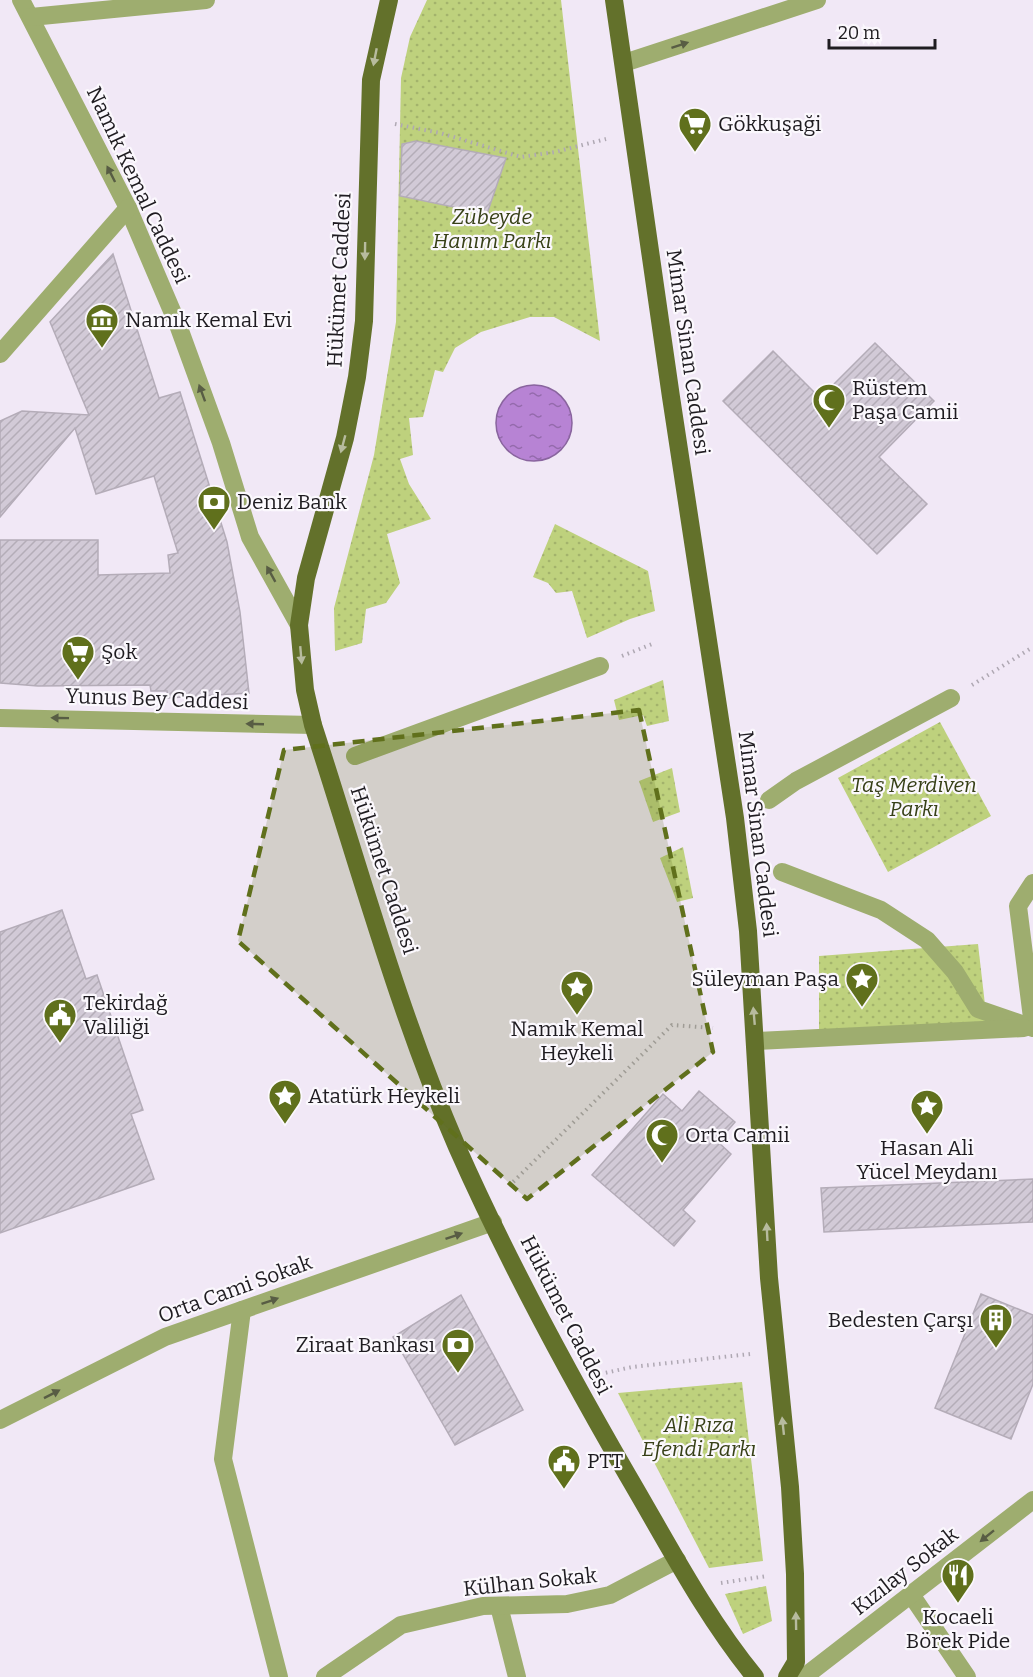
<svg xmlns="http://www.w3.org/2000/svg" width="1033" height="1677" font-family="Bitter,serif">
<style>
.grass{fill:url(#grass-dots)}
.water{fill:url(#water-ripples);stroke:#89649e;stroke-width:1.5}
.building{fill:url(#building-hatch);stroke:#b4acb8;stroke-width:1.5}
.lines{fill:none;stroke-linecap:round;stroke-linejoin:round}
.path{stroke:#afa8b3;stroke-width:4;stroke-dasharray:1.5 4.5;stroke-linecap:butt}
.minor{stroke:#9ead6f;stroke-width:18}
.major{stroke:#63712b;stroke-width:18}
.oneway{fill:#585d44}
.oneway2{fill:#b7bb9e}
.marked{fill:#60701c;fill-opacity:0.2;stroke:#60701c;stroke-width:4.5;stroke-dasharray:12 8;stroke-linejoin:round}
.labels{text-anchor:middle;stroke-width:4.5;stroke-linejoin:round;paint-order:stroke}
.poi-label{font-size:21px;fill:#1f1c21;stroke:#fbf8fd;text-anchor:start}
.street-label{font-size:21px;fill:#1f1c21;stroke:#fbf8fd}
.park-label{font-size:21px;font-style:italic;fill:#374017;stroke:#fbf8fd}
</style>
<defs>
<pattern id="grass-dots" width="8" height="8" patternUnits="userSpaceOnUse" patternTransform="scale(1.5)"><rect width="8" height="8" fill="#bed17d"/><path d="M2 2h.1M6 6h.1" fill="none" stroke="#a3b36c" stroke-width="1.8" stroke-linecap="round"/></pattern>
<pattern id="water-ripples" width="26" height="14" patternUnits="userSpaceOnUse" patternTransform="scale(1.5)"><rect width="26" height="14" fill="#b783d4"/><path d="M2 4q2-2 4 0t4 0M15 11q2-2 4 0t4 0" fill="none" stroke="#946aac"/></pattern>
<pattern id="building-hatch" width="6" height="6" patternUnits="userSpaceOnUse" patternTransform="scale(1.5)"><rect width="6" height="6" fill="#d2cad7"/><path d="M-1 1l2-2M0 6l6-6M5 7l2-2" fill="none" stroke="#b4adb8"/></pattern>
</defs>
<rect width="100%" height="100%" fill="#f1e8f6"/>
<g class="grass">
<polygon points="427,0 561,0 600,341 554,317 530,317 481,332 455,348 443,372 435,370 423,417 409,418 413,455 400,459 409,484 431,519 387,534 400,583 386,603 366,609 362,643 335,651 334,608 374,455 396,322 401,78 410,37"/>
<polygon points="555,524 648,571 655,611 630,619 587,638 572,591 556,593 548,583 533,577"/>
<polygon points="663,680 669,721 647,726 643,715 619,720 614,700"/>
<polygon points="940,722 991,816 888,872 838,778"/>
<polygon points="672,768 680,812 653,822 639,781"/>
<polygon points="683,847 693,898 677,902 660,858"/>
<polygon points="978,944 987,1022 819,1031 819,956"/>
<polygon points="742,1382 763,1561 709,1568 618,1393"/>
<polygon points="766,1586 772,1621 743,1634 725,1594"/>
</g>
<circle class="water" cx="534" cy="423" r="38"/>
<g class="building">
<polygon points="416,141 506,158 487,214 400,196 402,144"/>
<polygon points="113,254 159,398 180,392 227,542 240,612 249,693 168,698 167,691 151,691 150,685 38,686 0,683 0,540 98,540 98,575 170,573 168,555 178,553 154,476 96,494 75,428 0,517 0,421 22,411 89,415 50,322"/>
<polygon points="875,343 934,401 879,457 927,504 877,554 723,401 773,351 820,398"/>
<polygon points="62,910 86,979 97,975 143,1110 131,1114 154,1179 0,1233 0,932"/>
<polygon points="699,1091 735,1122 718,1142 731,1154 683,1210 695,1221 674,1246 592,1175 663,1094 682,1111"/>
<polygon points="1033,1179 1033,1222 824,1232 821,1188"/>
<polygon points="981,1294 1033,1315 1033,1384 1011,1439 935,1408"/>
<polygon points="461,1295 523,1410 455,1445 393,1337"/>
</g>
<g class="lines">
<g class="path">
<polyline points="395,124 440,133 521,157 555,152 606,139"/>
<polyline points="622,656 652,644"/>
<polyline points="972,685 1033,647"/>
<polyline points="509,1186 672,1025 713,1028"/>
<polyline points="600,1374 632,1367 750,1354"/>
<polyline points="721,1583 767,1576"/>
</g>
<g class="minor">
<polyline points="21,0 128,208 178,325 221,443 250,537 299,625"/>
<polyline points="31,17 206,0"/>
<polyline points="624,63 817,0"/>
<polyline points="0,354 128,208"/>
<polyline points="0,718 313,725"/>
<polyline points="355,756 600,666"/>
<polyline points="769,800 796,781 951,698"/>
<polyline points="782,872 881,910 927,940 955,972 978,1009 1033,1028"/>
<polyline points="1033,883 1018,906 1033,1026"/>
<polyline points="756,1041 1024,1028"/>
<polyline points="242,1310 223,1459 279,1677"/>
<polyline points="0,1420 165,1337 493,1222"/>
<polyline points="912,1596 967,1677"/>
<polyline points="499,1606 517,1677"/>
<polyline points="325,1677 401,1625 483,1606 567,1604 610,1595 677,1560"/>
<polyline points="804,1677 1033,1500"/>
</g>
<g class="major">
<path d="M389,0L371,80L364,321L357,377L345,438L306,578L299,625L305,690L313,725C359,866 398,1011 457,1147C507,1260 566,1369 628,1476C668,1544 705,1616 755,1677"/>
<polyline points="614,0 671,397 735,818 748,931 769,1278 790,1487 795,1574 796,1662 787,1677"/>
</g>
</g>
<defs><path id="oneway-solid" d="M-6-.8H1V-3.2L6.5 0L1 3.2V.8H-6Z" transform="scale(1.5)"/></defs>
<g class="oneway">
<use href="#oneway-solid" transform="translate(680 45) rotate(-18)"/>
<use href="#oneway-solid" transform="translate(111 174) rotate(-117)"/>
<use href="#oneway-solid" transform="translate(202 393) rotate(-110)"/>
<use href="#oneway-solid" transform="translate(271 574) rotate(-119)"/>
<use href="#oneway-solid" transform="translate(60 718) rotate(-179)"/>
<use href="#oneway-solid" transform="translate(255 724) rotate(-178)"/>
<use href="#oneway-solid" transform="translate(454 1236) rotate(-19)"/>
<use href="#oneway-solid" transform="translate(270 1301) rotate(-19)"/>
<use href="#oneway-solid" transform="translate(52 1394) rotate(-27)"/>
<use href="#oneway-solid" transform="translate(987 1536) rotate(141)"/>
</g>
<g class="oneway2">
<use href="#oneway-solid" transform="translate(375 57) rotate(101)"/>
<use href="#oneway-solid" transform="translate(365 251) rotate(91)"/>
<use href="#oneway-solid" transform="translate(343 444) rotate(105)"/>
<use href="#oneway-solid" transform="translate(301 655) rotate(85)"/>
<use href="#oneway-solid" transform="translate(754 1016) rotate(-95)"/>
<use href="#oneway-solid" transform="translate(767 1232) rotate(-93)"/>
<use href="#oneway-solid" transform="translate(783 1426) rotate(-96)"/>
<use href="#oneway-solid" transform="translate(796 1621) rotate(-91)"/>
</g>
<path class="marked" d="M639,710L713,1052L527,1199L238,941L284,750Z"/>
<defs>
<g id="supermarket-pin" transform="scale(1.725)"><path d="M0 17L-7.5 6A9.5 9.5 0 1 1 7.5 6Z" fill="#60701c" stroke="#fbf8fd"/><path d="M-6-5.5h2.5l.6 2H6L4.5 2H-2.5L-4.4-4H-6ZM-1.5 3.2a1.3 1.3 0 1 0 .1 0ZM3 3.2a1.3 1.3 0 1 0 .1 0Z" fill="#fff"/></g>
<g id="museum-pin" transform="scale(1.725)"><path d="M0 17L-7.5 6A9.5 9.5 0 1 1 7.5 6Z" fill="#60701c" stroke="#fbf8fd"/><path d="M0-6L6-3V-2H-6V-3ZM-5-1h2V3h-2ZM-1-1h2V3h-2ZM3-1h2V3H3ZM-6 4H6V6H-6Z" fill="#fff"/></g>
<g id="mosque-pin" transform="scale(1.725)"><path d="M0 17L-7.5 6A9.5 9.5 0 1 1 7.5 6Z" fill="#60701c" stroke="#fbf8fd"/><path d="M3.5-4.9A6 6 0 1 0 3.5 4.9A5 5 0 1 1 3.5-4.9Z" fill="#fff"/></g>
<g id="bank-pin" transform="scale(1.725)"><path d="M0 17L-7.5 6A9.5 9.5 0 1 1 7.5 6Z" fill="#60701c" stroke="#fbf8fd"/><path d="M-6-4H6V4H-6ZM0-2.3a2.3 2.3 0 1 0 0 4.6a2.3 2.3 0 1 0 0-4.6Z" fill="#fff"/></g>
<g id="sight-pin" transform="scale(1.725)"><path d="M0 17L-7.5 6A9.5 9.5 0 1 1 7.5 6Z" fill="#60701c" stroke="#fbf8fd"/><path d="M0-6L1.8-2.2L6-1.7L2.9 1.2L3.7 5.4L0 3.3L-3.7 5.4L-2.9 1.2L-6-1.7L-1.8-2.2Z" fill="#fff"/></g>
<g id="civic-pin" transform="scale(1.725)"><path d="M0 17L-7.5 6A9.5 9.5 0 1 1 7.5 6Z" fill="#60701c" stroke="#fbf8fd"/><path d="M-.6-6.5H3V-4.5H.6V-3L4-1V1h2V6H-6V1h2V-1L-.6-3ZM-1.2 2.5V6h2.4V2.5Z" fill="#fff"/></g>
<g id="building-pin" transform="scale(1.725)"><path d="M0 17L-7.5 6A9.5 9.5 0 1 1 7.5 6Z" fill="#60701c" stroke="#fbf8fd"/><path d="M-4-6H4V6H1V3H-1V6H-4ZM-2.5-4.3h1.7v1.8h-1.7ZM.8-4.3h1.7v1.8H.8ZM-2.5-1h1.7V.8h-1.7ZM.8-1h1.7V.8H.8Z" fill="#fff"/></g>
<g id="restaurant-pin" transform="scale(1.725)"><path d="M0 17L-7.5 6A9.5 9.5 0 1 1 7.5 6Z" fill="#60701c" stroke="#fbf8fd"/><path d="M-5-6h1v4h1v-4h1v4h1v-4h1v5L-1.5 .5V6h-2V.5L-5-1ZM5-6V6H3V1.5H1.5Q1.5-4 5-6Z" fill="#fff"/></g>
</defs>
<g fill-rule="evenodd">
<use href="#supermarket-pin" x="695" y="124"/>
<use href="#museum-pin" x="102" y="320"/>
<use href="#mosque-pin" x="829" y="400"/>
<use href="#bank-pin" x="214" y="502"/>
<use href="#supermarket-pin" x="78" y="652"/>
<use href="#sight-pin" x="862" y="979"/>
<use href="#sight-pin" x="577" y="987"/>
<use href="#civic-pin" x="60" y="1015"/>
<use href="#sight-pin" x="285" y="1096"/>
<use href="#sight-pin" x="927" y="1106"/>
<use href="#mosque-pin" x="662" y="1135"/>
<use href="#building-pin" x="996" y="1320"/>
<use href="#bank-pin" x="458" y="1345"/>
<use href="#civic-pin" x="564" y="1461"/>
<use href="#restaurant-pin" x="958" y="1575"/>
</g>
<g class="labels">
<g class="poi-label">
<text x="718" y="131">Gökkuşaği</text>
<text x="125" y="327">Namık Kemal Evi</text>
<text x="852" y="395">Rüstem<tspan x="852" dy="24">Paşa Camii</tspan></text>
<text x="237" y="509">Deniz Bank</text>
<text x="101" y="659">Şok</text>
<text x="839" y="986" text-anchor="end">Süleyman Paşa</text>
<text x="83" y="1010">Tekirdağ<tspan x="83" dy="24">Valiliği</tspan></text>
<text x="577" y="1036" text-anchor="middle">Namık Kemal<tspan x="577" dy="24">Heykeli</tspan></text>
<text x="308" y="1103">Atatürk Heykeli</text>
<text x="685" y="1142">Orta Camii</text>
<text x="927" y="1155" text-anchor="middle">Hasan Ali<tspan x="927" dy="24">Yücel Meydanı</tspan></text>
<text x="973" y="1327" text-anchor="end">Bedesten Çarşı</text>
<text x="435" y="1352" text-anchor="end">Ziraat Bankası</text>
<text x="587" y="1468">PTT</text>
<text x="958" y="1624" text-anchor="middle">Kocaeli<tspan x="958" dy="24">Börek Pide</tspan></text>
</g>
<g class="street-label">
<text transform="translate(138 185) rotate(65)" y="7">Namık Kemal Caddesi</text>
<text transform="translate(339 280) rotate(-87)" y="7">Hükümet Caddesi</text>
<text transform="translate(688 352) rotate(82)" y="7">Mimar Sinan Caddesi</text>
<text transform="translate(157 699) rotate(2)" y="7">Yunus Bey Caddesi</text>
<text transform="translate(758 834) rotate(83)" y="7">Mimar Sinan Caddesi</text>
<text transform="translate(384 870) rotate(72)" y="7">Hükümet Caddesi</text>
<text transform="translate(235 1289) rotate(-20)" y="7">Orta Cami Sokak</text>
<text transform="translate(566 1315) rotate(63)" y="7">Hükümet Caddesi</text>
<text transform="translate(905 1571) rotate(-38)" y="7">Kızılay Sokak</text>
<text transform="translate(530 1582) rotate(-6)" y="7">Külhan Sokak</text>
</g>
<g class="park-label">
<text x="492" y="224">Zübeyde<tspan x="492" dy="24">Hanım Parkı</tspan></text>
<text x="914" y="792">Taş Merdiven<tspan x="914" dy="24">Parkı</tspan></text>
<text x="699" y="1432">Ali Rıza<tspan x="699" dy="24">Efendi Parkı</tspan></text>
</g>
</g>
<path d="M829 39v9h106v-9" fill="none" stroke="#1f1c21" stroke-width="3"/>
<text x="838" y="39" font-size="18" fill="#1f1c21" stroke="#fbf8fd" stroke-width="4.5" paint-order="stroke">20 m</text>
</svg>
